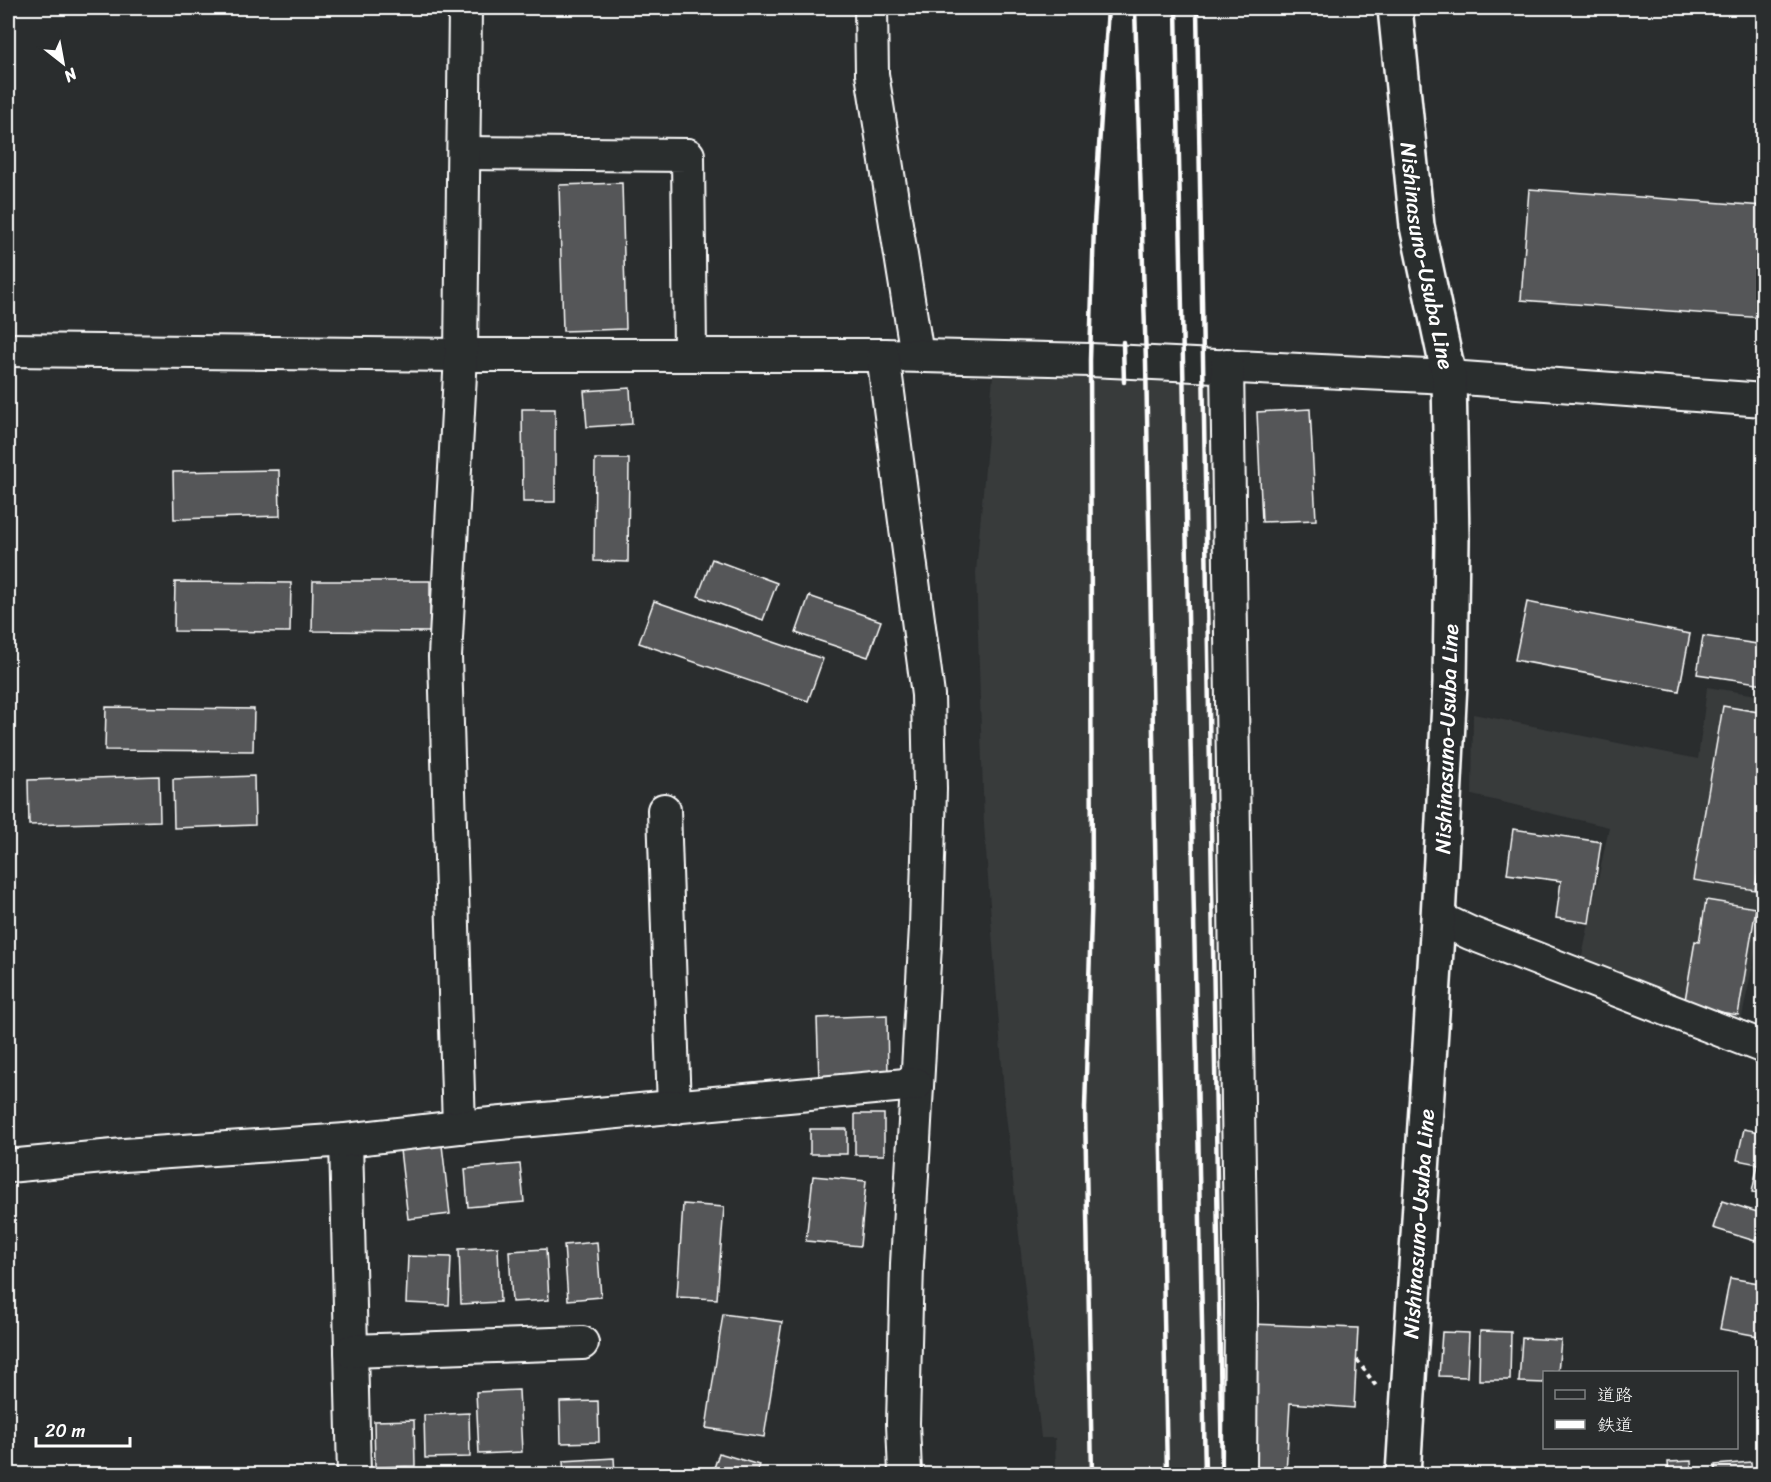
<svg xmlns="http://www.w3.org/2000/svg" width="1771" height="1482" font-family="Sriracha,'Klee One',sans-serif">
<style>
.built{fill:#373a3b}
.building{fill:#555758;stroke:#fff;stroke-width:1.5}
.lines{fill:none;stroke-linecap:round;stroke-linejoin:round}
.minor-casing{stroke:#fff;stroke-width:36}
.major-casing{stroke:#fff;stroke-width:38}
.path{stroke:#fff;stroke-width:4;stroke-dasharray:4.5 4.5;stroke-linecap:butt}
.minor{stroke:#2a2d2e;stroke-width:32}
.major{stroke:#2a2d2e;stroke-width:33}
.rail{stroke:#fff;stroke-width:4.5}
.labels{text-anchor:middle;stroke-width:6;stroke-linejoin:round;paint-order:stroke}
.street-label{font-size:22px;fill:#fff;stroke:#2a2d2e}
</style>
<rect width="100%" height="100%" fill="#2a2d2e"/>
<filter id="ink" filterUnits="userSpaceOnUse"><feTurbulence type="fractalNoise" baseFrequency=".0167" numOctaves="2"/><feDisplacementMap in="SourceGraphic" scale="12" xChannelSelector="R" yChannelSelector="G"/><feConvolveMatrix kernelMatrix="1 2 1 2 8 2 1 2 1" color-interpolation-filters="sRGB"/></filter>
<g filter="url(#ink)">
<g class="built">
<polygon points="1039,375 1221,382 1232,1474 1056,1474 1055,1438 1041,1438 1005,1106 984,825 976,572 993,376"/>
<polygon points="1707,687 1763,696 1763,916 1739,1031 1580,966 1609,827 1472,795 1473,714 1698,759"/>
</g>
<g class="building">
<polygon points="622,183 626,329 563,331 559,185"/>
<polygon points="1529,189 1764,206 1764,318 1521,300"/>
<polygon points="630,388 632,424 587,427 584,391"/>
<polygon points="522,409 555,409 555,502 523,502"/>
<polygon points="1310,409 1316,520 1262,522 1257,412"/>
<polygon points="595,459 629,459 628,562 594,561"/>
<polygon points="279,470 280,516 174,519 173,472"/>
<polygon points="712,559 777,583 763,620 698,596"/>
<polygon points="313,581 430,581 430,632 312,631"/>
<polygon points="175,582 291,583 290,632 174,631"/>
<polygon points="809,596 881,621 868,657 796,633"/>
<polygon points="654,601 823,659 808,701 639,643"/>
<polygon points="1527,602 1690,634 1679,691 1515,660"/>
<polygon points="1703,636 1764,645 1764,684 1697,674"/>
<polygon points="1723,706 1764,713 1764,840 1755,890 1693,880"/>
<polygon points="106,707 254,709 253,751 105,750"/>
<polygon points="159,776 160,821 29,825 28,780"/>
<polygon points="254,776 255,825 174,828 173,779"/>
<polygon points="1513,829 1601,842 1589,923 1556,918 1561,881 1507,874"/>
<polygon points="1706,900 1756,908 1738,1015 1684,1006 1695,941 1699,942"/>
<polygon points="1764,1006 1764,1039 1756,1036"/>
<polygon points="887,1015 888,1077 819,1080 817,1018"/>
<rect x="855" y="1114" width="29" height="41"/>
<rect x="810" y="1129" width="37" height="25"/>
<polygon points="1744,1129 1764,1133 1764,1195 1752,1192 1758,1164 1737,1160"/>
<polygon points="442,1145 450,1214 408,1219 400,1150"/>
<polygon points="520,1164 524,1202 468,1207 465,1169"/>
<polygon points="813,1176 866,1181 860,1246 806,1241"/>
<polygon points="1722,1201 1764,1214 1755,1241 1713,1228"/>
<polygon points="683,1204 724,1207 717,1299 677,1297"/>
<polygon points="597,1242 601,1297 568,1300 564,1245"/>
<polygon points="498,1247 500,1302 461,1304 459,1249"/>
<polygon points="546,1249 549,1300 512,1302 509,1251"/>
<polygon points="408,1256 451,1257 449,1305 406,1303"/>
<polygon points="1730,1278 1764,1284 1764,1337 1720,1329"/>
<polygon points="723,1314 782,1322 764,1437 706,1428"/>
<polygon points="1252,1324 1358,1328 1354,1408 1290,1403 1286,1474 1252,1474"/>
<polygon points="1480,1331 1511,1332 1510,1380 1479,1380"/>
<polygon points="1442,1332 1469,1333 1467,1377 1439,1376"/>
<polygon points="1522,1338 1561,1340 1558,1372 1544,1372 1544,1383 1519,1382"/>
<polygon points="519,1390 522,1452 479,1454 476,1392"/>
<polygon points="598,1401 599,1442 561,1443 560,1402"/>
<polygon points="469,1413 470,1457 425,1458 424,1415"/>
<polygon points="414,1420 415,1466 375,1467 374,1421"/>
<polygon points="719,1453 759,1465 756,1474 712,1474"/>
<polygon points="614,1458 615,1474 564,1474 563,1461"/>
<polygon points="1691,1461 1692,1474 1669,1474 1668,1462"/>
<polygon points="1751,1462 1752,1474 1716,1474 1715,1465"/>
<polygon points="1038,1467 1038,1474 967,1474 967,1468"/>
<polygon points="1600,1472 1600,1474 1561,1474"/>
</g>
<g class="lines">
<g class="minor-casing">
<g id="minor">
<polyline points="871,8 872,74 917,355"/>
<polyline points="464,153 688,155 690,354"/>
<polyline points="8,350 461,355 883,355 1090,360 1449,377 1764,400"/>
<polyline points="883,355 928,695 930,789 926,927 907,1264 903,1423 905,1474"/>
<polyline points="1227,365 1241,1305 1240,1474"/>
<polyline points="664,810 674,1108"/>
<polyline points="1438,918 1470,933 1764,1047"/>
<polyline points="459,1127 445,657 461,355 465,8"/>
<polyline points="346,1140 354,1474"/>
<polyline points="8,1166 124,1155 346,1140 459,1127 916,1084"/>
<polyline points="351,1351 582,1343"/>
</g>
</g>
<g class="major-casing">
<g id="major">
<path id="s1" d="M1395,8L1417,226L1449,377L1452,540L1450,683L1438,918L1403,1474"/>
</g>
</g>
<polyline class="path" points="1357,1360 1376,1386"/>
<use href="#minor" class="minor"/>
<use href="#major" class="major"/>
<g class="rail">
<polyline points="1135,8 1146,362 1167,1474"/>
<polyline points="1176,8 1205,1474"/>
<polyline points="1197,8 1222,1474"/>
<polyline points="1123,342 1124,382"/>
<polyline points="1092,1474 1085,1108 1092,888 1090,360 1094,224 1108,8"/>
</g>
</g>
</g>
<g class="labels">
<g class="street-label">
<text dy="8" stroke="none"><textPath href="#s1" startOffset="250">Nishinasuno-Usuba Line</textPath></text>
<text transform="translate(1446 739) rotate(-88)" y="8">Nishinasuno-Usuba Line</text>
<text transform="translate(1418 1224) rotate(-86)" y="8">Nishinasuno-Usuba Line</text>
</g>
</g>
<rect width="1771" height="1482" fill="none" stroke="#2a2d2e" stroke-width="30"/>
<rect x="15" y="15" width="1741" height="1452" fill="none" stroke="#fff" stroke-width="2" filter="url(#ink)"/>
<rect x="1543" y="1371" width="195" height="78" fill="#2a2d2e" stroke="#7f8182" stroke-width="1.5"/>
<rect x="1555" y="1390" width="30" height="9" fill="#2a2d2e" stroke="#7f8182" stroke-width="1.5"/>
<text x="1597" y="1401" font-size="18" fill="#ffffff">道路</text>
<rect x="1555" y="1420" width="30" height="9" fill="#ffffff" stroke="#7f8182" stroke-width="1.5"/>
<text x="1597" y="1431" font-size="18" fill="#ffffff">鉄道</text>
<g transform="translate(63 63) rotate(149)" stroke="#2a2d2e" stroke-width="4.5" paint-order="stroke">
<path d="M0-4.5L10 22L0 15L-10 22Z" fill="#ffffff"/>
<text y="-9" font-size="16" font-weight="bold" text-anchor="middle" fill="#ffffff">N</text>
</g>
<path d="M36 1437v9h94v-9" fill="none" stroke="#ffffff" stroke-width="3"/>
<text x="45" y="1437" font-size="18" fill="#ffffff" stroke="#2a2d2e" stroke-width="4.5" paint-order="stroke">20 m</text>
</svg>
